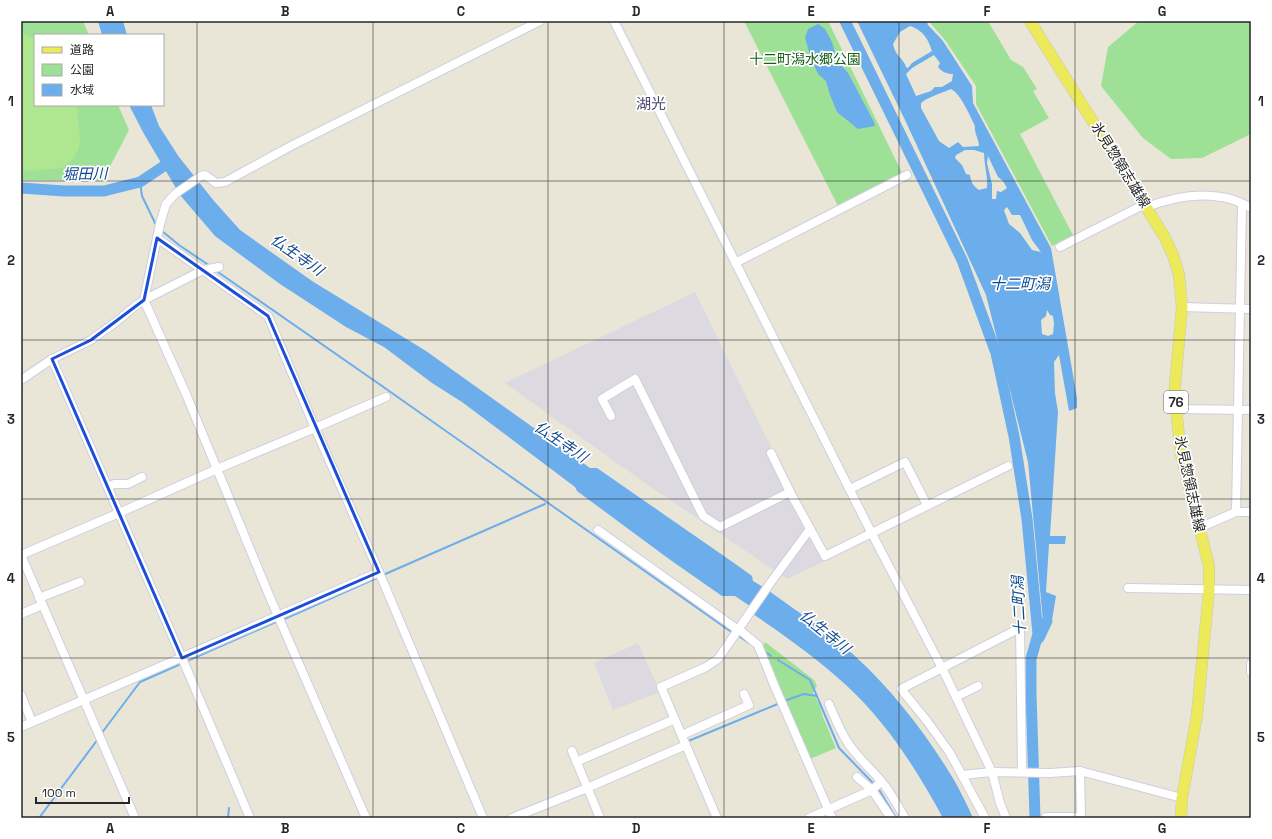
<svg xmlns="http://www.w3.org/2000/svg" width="1272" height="839" font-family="'Space Grotesk','Noto Sans JP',sans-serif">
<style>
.industrial{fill:#ddd9e1}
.green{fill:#9ee095}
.pitch{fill:#afe791}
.water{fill:#6cadeb;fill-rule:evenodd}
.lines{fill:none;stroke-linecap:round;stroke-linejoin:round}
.stream{stroke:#6cadeb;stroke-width:2}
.river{stroke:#6cadeb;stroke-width:11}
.minor-casing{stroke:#cecee0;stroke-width:10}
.major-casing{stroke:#c7c7c7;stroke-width:12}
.minor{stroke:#fff;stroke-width:8}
.major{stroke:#ecea5a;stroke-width:11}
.marked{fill:none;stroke:#1d4ed8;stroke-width:3;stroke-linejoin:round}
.grid{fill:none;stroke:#272727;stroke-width:1;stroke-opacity:0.55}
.labels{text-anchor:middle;stroke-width:3.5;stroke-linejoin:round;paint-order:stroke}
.shield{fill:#fff;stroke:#686868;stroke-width:1}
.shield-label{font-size:13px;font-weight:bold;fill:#272727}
.park-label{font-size:14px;fill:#1a601b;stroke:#fff}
.street-label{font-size:14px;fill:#272727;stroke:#fff}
.neighbourhood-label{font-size:15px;fill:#4b4976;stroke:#fff}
.water-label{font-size:15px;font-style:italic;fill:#104991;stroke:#fff}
.neatline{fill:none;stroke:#272727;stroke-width:1.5}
.grid-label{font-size:13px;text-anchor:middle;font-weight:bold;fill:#272727}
</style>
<rect width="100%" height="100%" fill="#e9e6d8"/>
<g class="industrial">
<polygon points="695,292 765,435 830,559 787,579 645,483 505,383"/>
<polygon points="638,643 660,692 613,710 594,663"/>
</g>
<g class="green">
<polygon points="21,21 83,21 89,35 35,35 35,105 118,105 129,130 103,180 21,180"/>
<polygon points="744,21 828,21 902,173 838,206"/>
<polygon points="930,21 988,21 1011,60 1023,67 1037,89 1033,91 1049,118 1020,134 1073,235 1052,246 976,104 976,86 945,40 931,24"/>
<polygon points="1139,21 1251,21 1251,134 1202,158 1171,159 1143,138 1101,86 1108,47"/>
<polygon points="765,642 814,680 817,686 813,693 820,706 823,717 836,748 810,759 762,649"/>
</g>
<polygon class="pitch" points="21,33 35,38 35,105 76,105 80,136 79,148 73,159 62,168 28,171 21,170"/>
<g class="water">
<polygon points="98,21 123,21 127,35 102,35"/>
<path d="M857,21H927L928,25L943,41L972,86L973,103L1051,248L1077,398V408L1069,411L1059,355L1054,362L1055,393L1058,412L1050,536H1066L1065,544H1049L1046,592L1056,596L1052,620L1043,621L1028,462L986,295L905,120ZM910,26C923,30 928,39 932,51L912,63L908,68L906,67C904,59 895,56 893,44L900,32ZM934,55L940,63L938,67C942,72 947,74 953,74L952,81L942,87H935L931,91L916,96L906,74L912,68ZM951,89C961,94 970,116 975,126C974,133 979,139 979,146L963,147L958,142L949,148L939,141L921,108V103C928,97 942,93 951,89ZM965,150H974L984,153C984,165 988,176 987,188L979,190C973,186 971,182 970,175L966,174L962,165L955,158L956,155ZM988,156L998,177L1003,181L1007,188L1001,192L997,191L996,199H992V184L987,163ZM1007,207L1012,215H1020L1032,240L1041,252L1032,250L1020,233L1009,224L1004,210ZM1047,310L1050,315L1053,316L1054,324L1053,334L1048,336L1042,334L1041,320L1046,316Z"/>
<polygon points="818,24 825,29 832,42 837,60 848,73 874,122 875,126 858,129 837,112 830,95 826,81 818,74 811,59 805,38 808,29"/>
<polygon points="129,105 151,105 159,126 179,157 214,201 240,230 312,281 426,351 590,468 597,468 734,563 752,576 753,581 763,587 750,606 735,596 722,596 669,559 577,491 575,487 462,402 432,383 384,347 346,327 280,284 215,236 180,195 144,134"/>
<path d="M769,591C798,612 829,632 856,657C894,692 927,735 954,780C961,792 967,805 973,818H943C917,770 887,723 847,686C818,659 785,636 753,614Z"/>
</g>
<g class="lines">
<g class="stream">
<polyline points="140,182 142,196 157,227"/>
<polyline points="162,231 179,245 210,266"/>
<polyline points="215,270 382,386 730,631"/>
<polyline points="383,575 545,504"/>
<polyline points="282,620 379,577"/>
<polyline points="740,637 749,643"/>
<polyline points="767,653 771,656"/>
<polyline points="778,660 810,680 839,748 875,785"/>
<polyline points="187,661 278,621"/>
<polyline points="784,701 804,694 817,696"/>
<polyline points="101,734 140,682 183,663"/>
<polyline points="686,742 780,703"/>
<polyline points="878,788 896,818"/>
<polyline points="39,818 98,739"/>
<polyline points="228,818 229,808"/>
<polyline points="505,818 510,816"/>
</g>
<g class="river">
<polyline points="845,21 962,260 996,353 1014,436 1027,519 1038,634 1031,659 1031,694 1035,818"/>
<polyline points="21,188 64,191 104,191 140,182 167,164"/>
<polyline points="1039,638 1047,621"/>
</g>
<g class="minor-casing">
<g id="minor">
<polyline points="614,21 871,532 942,668 992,772 1000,803 1006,818"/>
<path d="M1147,207C1170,198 1197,193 1221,197C1231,198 1242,203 1251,208"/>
<polyline points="157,238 268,316 315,428 379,572 483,818"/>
<polyline points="1060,247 1145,204"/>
<polyline points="735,263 907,175"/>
<polyline points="1182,307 1251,309"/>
<polyline points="52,359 182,658 250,818"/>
<polyline points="21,380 52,359 91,340 116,322 134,307 144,300 203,270 219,267"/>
<polyline points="1176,409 1251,410"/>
<polyline points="611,416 602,399 635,379 703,516 720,527 790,492 825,556 1008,466"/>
<polyline points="771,453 790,492"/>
<polyline points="108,487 114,484 128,484 142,477"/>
<polyline points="850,489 905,462 927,505"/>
<polyline points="1236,512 1242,204"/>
<polyline points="1199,528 1236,512 1251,512"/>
<polyline points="598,530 734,627"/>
<polyline points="21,555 119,513 217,469 315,428 386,397"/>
<polyline points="21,555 135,818"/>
<polyline points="1128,588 1251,590"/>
<polyline points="39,598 80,582"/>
<polyline points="21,614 42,605"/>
<polyline points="741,631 758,645 775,687 832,818"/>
<polyline points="1251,672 1251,664"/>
<polyline points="21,695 32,722"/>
<polyline points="956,697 978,686"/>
<path d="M829,704C835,718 840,731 848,743C857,757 871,769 882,782C891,793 898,806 905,818"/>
<polyline points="21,727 379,572"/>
<polyline points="682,735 749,705 744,694"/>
<polyline points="572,751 600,818"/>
<polyline points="576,762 675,719"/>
<polyline points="1080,771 1081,818"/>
<polyline points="962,775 992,772 1050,773 1080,771 1182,798"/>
<polyline points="857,777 872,790 881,782"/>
<polyline points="1046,817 1081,817"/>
<polyline points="366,818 269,595 186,394 144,300 160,224 166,204 175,194 201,176 205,175 216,183 225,182 289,147 540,21"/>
<polyline points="512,818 587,788 686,745"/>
<polyline points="717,818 661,687 706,667 718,659 771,582 810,529"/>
<polyline points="809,818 872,790 891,818"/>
<polyline points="985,818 950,753 927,721 901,689 1020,628 1022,771"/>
</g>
</g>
<g class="major-casing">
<polyline id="major" points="1030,21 1164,236 1173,255 1179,275 1182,307 1175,385 1176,409 1181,454 1209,566 1209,590 1197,715 1182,798 1181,818"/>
</g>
<use href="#minor" class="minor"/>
<use href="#major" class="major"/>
</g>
<path class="marked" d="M157,238L268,316L379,572L182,658L52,359L91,340L144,300Z"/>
<path class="grid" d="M197,21V818M373,21V818M548,21V818M724,21V818M899,21V818M1075,21V818M21,181H1251M21,340H1251M21,499H1251M21,658H1251"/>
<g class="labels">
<rect class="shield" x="1164" y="391" width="24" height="22" rx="3"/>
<g class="shield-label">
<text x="1176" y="407">76</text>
</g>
<g class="park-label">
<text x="805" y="64">十二町潟水郷公園</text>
</g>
<g class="street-label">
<text transform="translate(1121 165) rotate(58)" y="5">氷見惣領志雄線</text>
<text transform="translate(1190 484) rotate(78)" y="5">氷見惣領志雄線</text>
</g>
<g class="neighbourhood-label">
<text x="651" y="109">湖光</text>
</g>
<g class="water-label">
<text transform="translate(85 174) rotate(-1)" y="5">堀田川</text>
<text transform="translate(297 255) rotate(35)" y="5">仏生寺川</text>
<text x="1020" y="289">十二町潟</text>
<text transform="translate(561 442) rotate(34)" y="5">仏生寺川</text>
<text transform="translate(1019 606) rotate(-93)" y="5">十二町潟</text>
<text transform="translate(825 632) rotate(39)" y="5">仏生寺川</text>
</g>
</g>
<rect width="1272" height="839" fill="none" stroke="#ffffff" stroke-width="44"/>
<rect x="34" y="34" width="130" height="72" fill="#ffffff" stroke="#a9a9a9"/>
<rect x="42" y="47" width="20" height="6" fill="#ecea5a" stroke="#a9a9a9"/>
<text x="70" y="54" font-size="12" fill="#272727">道路</text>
<rect x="42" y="64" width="20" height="12" fill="#9ee095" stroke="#a9a9a9"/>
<text x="70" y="74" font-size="12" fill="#272727">公園</text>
<rect x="42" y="84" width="20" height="12" fill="#6cadeb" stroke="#a9a9a9"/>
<text x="70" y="94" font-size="12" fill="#272727">水域</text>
<path d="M36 797v6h93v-6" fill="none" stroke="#272727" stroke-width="2"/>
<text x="42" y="797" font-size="12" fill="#272727" stroke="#ffffff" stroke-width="3" paint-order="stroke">100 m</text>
<rect x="22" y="22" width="1228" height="795" class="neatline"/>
<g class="grid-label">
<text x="110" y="16">A</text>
<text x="285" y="16">B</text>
<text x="461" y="16">C</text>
<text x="636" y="16">D</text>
<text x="811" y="16">E</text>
<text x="987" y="16">F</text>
<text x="1162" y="16">G</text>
<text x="11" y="106">1</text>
<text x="1261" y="106">1</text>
<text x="11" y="265">2</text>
<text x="1261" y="265">2</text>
<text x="11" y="424">3</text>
<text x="1261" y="424">3</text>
<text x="11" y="583">4</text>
<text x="1261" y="583">4</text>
<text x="11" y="742">5</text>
<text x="1261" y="742">5</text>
<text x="110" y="833">A</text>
<text x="285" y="833">B</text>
<text x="461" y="833">C</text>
<text x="636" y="833">D</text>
<text x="811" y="833">E</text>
<text x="987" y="833">F</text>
<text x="1162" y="833">G</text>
</g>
</svg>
